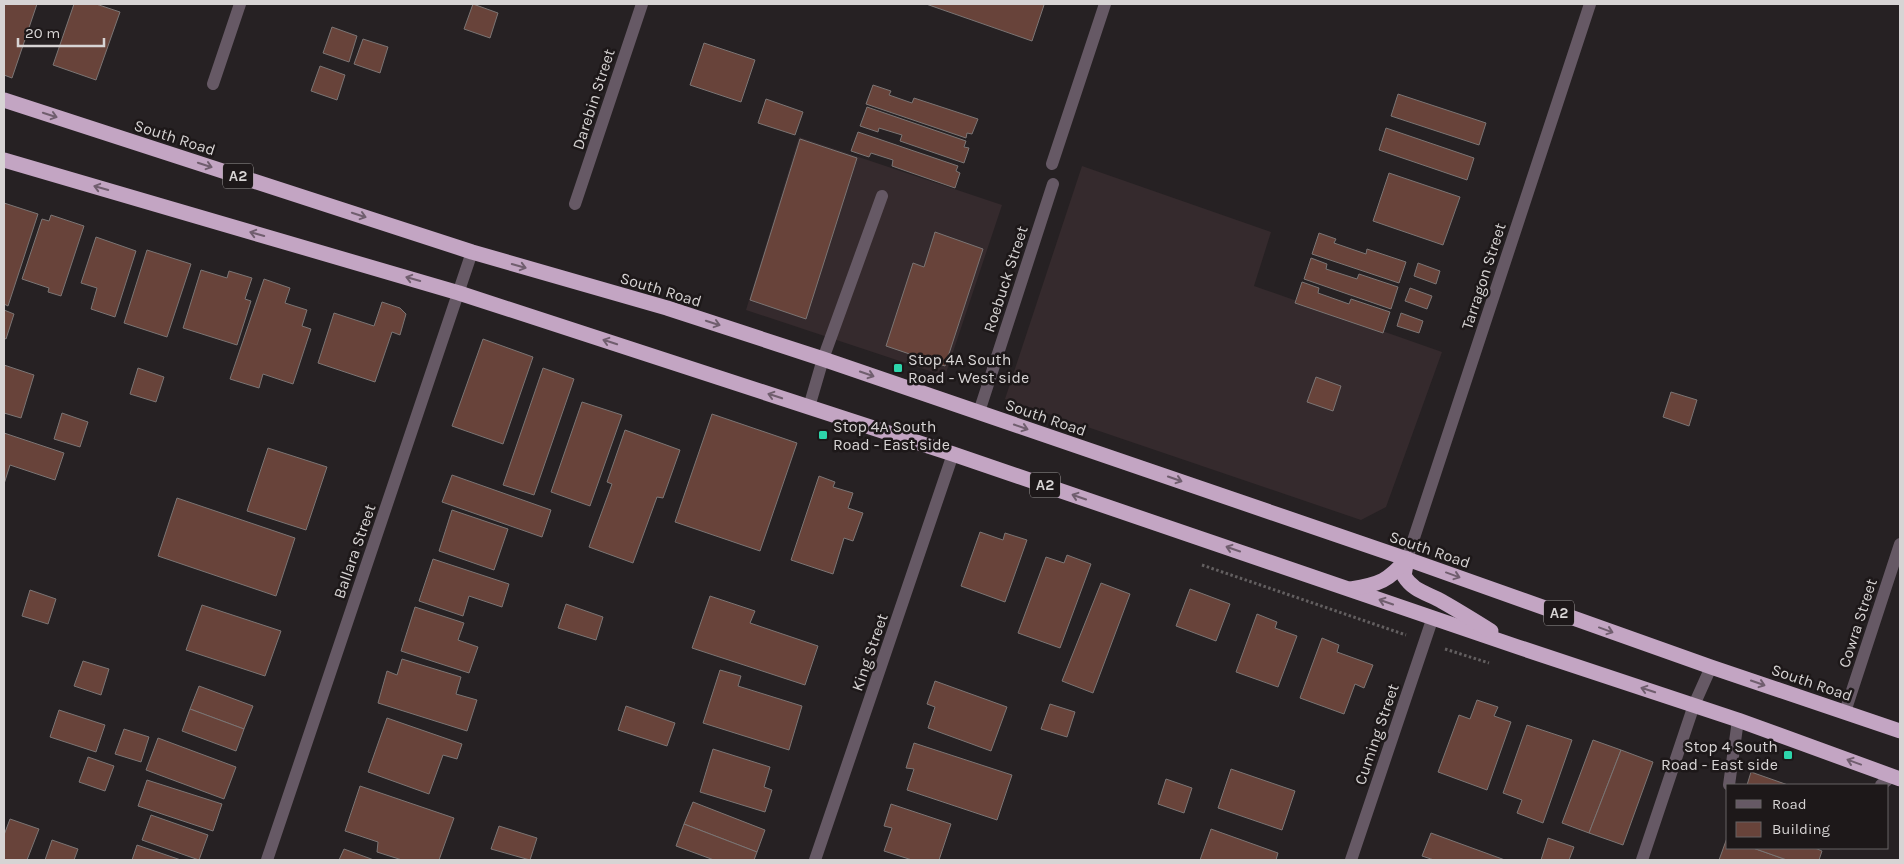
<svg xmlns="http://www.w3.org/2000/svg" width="1904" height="864" font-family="Karla,sans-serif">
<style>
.built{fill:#352a2d}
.building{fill:#68433a;stroke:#7b7574}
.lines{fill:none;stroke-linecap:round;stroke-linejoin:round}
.path{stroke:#635f60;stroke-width:3;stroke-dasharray:2.5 2.5;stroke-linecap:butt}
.minor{stroke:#665965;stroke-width:12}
.highway{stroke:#c3a5c3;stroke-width:15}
.oneway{stroke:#705e6e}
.poi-dot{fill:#2dd5ab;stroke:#1d1819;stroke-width:2}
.labels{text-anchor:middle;stroke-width:5;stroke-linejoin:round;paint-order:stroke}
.shield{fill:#1d1819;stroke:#9f9c9c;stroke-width:1}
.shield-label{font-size:15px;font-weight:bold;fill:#d7d4d4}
.street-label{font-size:16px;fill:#d7d4d4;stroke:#1d1819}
.poi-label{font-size:16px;fill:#d7d4d4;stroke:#1d1819;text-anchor:start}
</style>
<rect width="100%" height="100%" fill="#262123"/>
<g class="built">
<polygon points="799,137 1002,205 945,376 746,310"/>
<polygon points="1082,166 1271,232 1254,286 1442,352 1386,507 1361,520 1005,399"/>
</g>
<g class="building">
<polygon points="4,4 37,4 12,78 4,75"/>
<polygon points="74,4 96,4 120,12 96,80 53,65"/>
<polygon points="473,4 498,13 490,38 464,29"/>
<polygon points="926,4 1041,4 1044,5 1032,41"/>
<polygon points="332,27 357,36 349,62 323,53"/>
<polygon points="363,39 388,47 380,73 354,64"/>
<polygon points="704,43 755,60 741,102 690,85"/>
<polygon points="320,66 345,75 337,100 311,91"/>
<polygon points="873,85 891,91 889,95 912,103 914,98 978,119 972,134 967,133 966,138 866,104"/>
<polygon points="1398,94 1486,123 1479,145 1391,116"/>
<polygon points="766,99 803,112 795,135 758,123"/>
<polygon points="867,107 966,141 964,147 969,148 964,163 900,141 902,135 879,128 878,132 860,126"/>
<polygon points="1386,128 1474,158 1467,180 1379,150"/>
<polygon points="858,132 958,166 956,171 960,173 955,188 892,166 893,160 871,153 869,157 851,151"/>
<polygon points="800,139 857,158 806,319 750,300"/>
<polygon points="1389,173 1460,197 1443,245 1373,221"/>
<polygon points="4,203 38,214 8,306 4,304"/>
<polygon points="51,215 84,226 61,296 48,292 49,288 22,279 42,219 49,221"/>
<polygon points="935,232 983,249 945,366 886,346 913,263 924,267"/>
<polygon points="1319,233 1336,239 1334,243 1366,254 1367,249 1406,262 1399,283 1312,254"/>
<polygon points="96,237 136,251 115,317 91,309 97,288 81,283"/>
<polygon points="147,250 191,264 167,337 124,323"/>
<polygon points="1311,258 1327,264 1326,269 1357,279 1359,274 1398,287 1391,309 1304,279"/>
<polygon points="1418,263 1440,271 1436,284 1414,276"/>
<polygon points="201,270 227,278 229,271 252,278 245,299 251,301 237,345 183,328"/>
<polygon points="264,279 290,288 285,303 307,310 302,326 311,329 293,384 263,374 259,388 230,379"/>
<polygon points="1302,282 1319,288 1318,293 1349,304 1351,299 1390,312 1383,333 1295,303"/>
<polygon points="1410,288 1432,296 1427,309 1405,301"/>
<polygon points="382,302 400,308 406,314 400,335 392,332 375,382 318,363 334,313 374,326"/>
<polygon points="4,310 14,314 6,339 4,338"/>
<polygon points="1401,313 1423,321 1419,333 1397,326"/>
<polygon points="483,339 533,357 503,444 452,426"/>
<polygon points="4,365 34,375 21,418 4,413"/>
<polygon points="138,368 164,377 156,402 130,394"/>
<polygon points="543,368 574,379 534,495 503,485"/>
<polygon points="1316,377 1341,386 1333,411 1307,402"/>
<polygon points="1671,392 1697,400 1689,426 1663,417"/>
<polygon points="582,402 622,415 590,506 551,492"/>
<polygon points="62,413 88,422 80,447 54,439"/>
<polygon points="712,414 797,443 760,551 675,522"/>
<polygon points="625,430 680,450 663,498 657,497 633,563 589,547 612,484 607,482"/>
<polygon points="4,433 64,453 55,480 10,465 4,484"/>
<polygon points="268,448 327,467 306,530 247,511"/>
<polygon points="452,475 551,510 542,537 442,502"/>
<polygon points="819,476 835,482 833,487 853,493 848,508 863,513 853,541 844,538 833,574 791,560"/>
<polygon points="177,498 295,538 276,596 158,556"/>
<polygon points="452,510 508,529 494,570 439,551"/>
<polygon points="980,532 1003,540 1005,533 1027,540 1005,602 961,586"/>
<polygon points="1067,555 1091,564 1060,648 1018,633 1046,557 1064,563"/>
<polygon points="433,559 509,584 502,607 469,596 463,616 419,601"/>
<polygon points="1101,583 1130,594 1093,693 1062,681"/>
<polygon points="1190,589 1230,604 1216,641 1176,626"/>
<polygon points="30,590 56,599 48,624 22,616"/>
<polygon points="710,596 755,611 750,623 818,646 805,685 692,648"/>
<polygon points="566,604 603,617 596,640 558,628"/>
<polygon points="202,605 281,631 265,676 186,650"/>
<polygon points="415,607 464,623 458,640 478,647 469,673 401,651"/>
<polygon points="1257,614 1277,622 1275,628 1297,636 1278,687 1236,672"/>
<polygon points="1322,638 1339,645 1337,652 1373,665 1364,688 1355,684 1344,714 1300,698"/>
<polygon points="402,659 461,677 456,694 477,700 467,731 378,703 387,671 397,675"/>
<polygon points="83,661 109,669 101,695 74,686"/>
<polygon points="720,670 741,676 738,686 802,706 789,750 703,723"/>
<polygon points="935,681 1007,707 991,751 928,728 935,707 927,704"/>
<polygon points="199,686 253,706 244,729 190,709"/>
<polygon points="1477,700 1498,707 1494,716 1511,722 1487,790 1438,772 1459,715 1470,719"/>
<polygon points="1050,704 1075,712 1067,737 1041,729"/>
<polygon points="626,706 675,723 667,746 618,730"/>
<polygon points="190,709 244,729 236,751 182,731"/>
<polygon points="59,710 105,725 96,752 50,737"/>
<polygon points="387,718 462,744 457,759 443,755 429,794 368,772"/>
<polygon points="1527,725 1572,740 1543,823 1517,813 1522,800 1503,793"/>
<polygon points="124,729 149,737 141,762 115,754"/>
<polygon points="158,738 236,767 224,799 146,770"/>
<polygon points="1593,740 1621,750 1589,833 1562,823"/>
<polygon points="914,743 1012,775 997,820 907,790 914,769 906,768"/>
<polygon points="713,749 770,767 764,787 772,790 765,812 700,792"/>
<polygon points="1621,750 1653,762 1623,845 1589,833"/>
<polygon points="88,757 114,766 105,791 79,782"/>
<polygon points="1231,769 1295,791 1282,830 1218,808"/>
<polygon points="1751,772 1788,785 1747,785"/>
<polygon points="1166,779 1192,788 1184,813 1158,804"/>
<polygon points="147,780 222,804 213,831 138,806"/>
<polygon points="360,786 454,818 439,860 402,860 377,852 378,842 345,831"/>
<polygon points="693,802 765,830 757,852 684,824"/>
<polygon points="891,804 951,824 939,860 912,860 884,851 892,828 884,826"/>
<polygon points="151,815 208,835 199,860 142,840"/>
<polygon points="10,819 39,829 27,860 4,860 4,835"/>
<polygon points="684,824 757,852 754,860 714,860 676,846"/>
<polygon points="499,826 537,838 530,860 491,849"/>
<polygon points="1211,829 1278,853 1276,860 1200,860"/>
<polygon points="1431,833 1505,860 1434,860 1422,856"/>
<polygon points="1548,838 1574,847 1569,860 1541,860"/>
<polygon points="1727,838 1728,848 1753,848 1787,860 1719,860"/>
<polygon points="52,840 78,849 74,860 45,860"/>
<polygon points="137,845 181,860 132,860"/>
<polygon points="1753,848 1815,848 1822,851 1819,860 1787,860"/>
<polygon points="344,849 374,860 339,860"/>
</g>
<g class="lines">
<g class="path">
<polyline points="1202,565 1406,635"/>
<polyline points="1445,649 1489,663"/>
</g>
<g class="minor">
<polyline points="213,84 240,4"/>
<polyline points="1052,164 1105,4"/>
<polyline points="575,204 642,4"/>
<polyline points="809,407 823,359 882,196"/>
<polyline points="979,412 1053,184"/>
<polyline points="1407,559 1590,4"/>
<polyline points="1845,712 1900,544"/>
<polyline points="1729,785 1738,720"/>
<polyline points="1881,785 1892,776"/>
<polyline points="267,860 472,252"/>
<polyline points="815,860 953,454"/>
<polyline points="1351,860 1433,617"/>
<polyline points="1642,860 1694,705 1711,667"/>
</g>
<g class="highway">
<polyline points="4,100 472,252 667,308 823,359 1407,559 1711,667 1900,731"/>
<polyline points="4,160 459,293 953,454 1518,647 1738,720 1900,779"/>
<path d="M1407,559L1404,576C1414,592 1428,593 1443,602C1459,611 1475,621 1491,631"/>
<path d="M1351,589C1380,584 1388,581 1407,559"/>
</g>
</g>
<defs><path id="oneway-shaft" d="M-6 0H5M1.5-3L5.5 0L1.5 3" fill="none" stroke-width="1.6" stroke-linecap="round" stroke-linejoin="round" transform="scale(1.25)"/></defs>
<g class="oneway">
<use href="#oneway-shaft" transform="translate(50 115) rotate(18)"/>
<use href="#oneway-shaft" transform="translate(205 165) rotate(18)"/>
<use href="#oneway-shaft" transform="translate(101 188) rotate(-164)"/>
<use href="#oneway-shaft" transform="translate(359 215) rotate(18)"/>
<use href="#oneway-shaft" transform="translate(257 234) rotate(-164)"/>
<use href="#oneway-shaft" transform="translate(519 266) rotate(16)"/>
<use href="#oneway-shaft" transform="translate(413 279) rotate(-164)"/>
<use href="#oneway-shaft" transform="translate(713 323) rotate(18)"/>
<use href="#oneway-shaft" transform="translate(610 342) rotate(-162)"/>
<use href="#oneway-shaft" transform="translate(867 374) rotate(19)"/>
<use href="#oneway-shaft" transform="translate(775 396) rotate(-162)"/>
<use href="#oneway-shaft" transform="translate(1021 427) rotate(19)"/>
<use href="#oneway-shaft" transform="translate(1175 479) rotate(19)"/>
<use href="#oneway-shaft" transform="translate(1079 497) rotate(-161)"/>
<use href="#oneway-shaft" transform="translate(1233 549) rotate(-161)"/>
<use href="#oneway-shaft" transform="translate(1453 575) rotate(20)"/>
<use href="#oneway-shaft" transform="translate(1386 602) rotate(-161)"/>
<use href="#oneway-shaft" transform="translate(1606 630) rotate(20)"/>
<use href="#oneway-shaft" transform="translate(1758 683) rotate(19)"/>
<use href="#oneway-shaft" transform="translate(1648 690) rotate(-162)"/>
<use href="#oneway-shaft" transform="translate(1854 762) rotate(-160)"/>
</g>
<g class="poi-dot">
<rect x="893" y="363" width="10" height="10" rx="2.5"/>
<rect x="818" y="430" width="10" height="10" rx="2.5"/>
<rect x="1783" y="750" width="10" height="10" rx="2.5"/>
</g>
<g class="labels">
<g class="shield">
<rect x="223" y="163.5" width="30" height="25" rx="4"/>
<rect x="1030" y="472.5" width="30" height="25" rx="4"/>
<rect x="1544" y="600.5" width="30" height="25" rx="4"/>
</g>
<g class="shield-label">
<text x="238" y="181">A2</text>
<text x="1045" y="490">A2</text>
<text x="1559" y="618">A2</text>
</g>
<g class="street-label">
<text transform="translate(593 99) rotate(-72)" y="6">Darebin Street</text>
<text transform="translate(175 137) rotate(18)" y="6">South Road</text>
<text transform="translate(1483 276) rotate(-72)" y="6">Tarragon Street</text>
<text transform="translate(1005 279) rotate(-72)" y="6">Roebuck Street</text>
<text transform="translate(661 289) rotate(17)" y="6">South Road</text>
<text transform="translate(1046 417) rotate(19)" y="6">South Road</text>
<text transform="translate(1430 549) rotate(19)" y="6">South Road</text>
<text transform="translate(354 551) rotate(-71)" y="6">Ballara Street</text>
<text transform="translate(1857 623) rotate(-72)" y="6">Cowra Street</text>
<text transform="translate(869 652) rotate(-71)" y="6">King Street</text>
<text transform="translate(1812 682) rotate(19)" y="6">South Road</text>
<text transform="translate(1376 734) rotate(-71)" y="6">Cuming Street</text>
</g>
<g class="poi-label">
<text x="908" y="365">Stop 4A South<tspan x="908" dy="18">Road - West side</tspan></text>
<text x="833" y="432">Stop 4A South<tspan x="833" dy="18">Road - East side</tspan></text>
<text x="1778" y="752" text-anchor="end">Stop 4 South<tspan x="1778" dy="18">Road - East side</tspan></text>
</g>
</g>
<rect width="1904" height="864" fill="none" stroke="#d7d4d4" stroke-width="10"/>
<rect x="1726" y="784" width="162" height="65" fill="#1d1819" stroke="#676364"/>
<rect x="1736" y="800" width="25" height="8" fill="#665965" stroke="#676364"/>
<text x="1772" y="809" font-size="15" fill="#d7d4d4">Road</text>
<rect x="1736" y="822" width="25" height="15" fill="#68433a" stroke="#676364"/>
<text x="1772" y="834" font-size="15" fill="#d7d4d4">Building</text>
<path d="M18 38v8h86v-8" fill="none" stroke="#d7d4d4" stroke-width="2.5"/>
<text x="25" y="38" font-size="15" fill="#d7d4d4" stroke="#1d1819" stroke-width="4" paint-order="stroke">20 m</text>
</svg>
